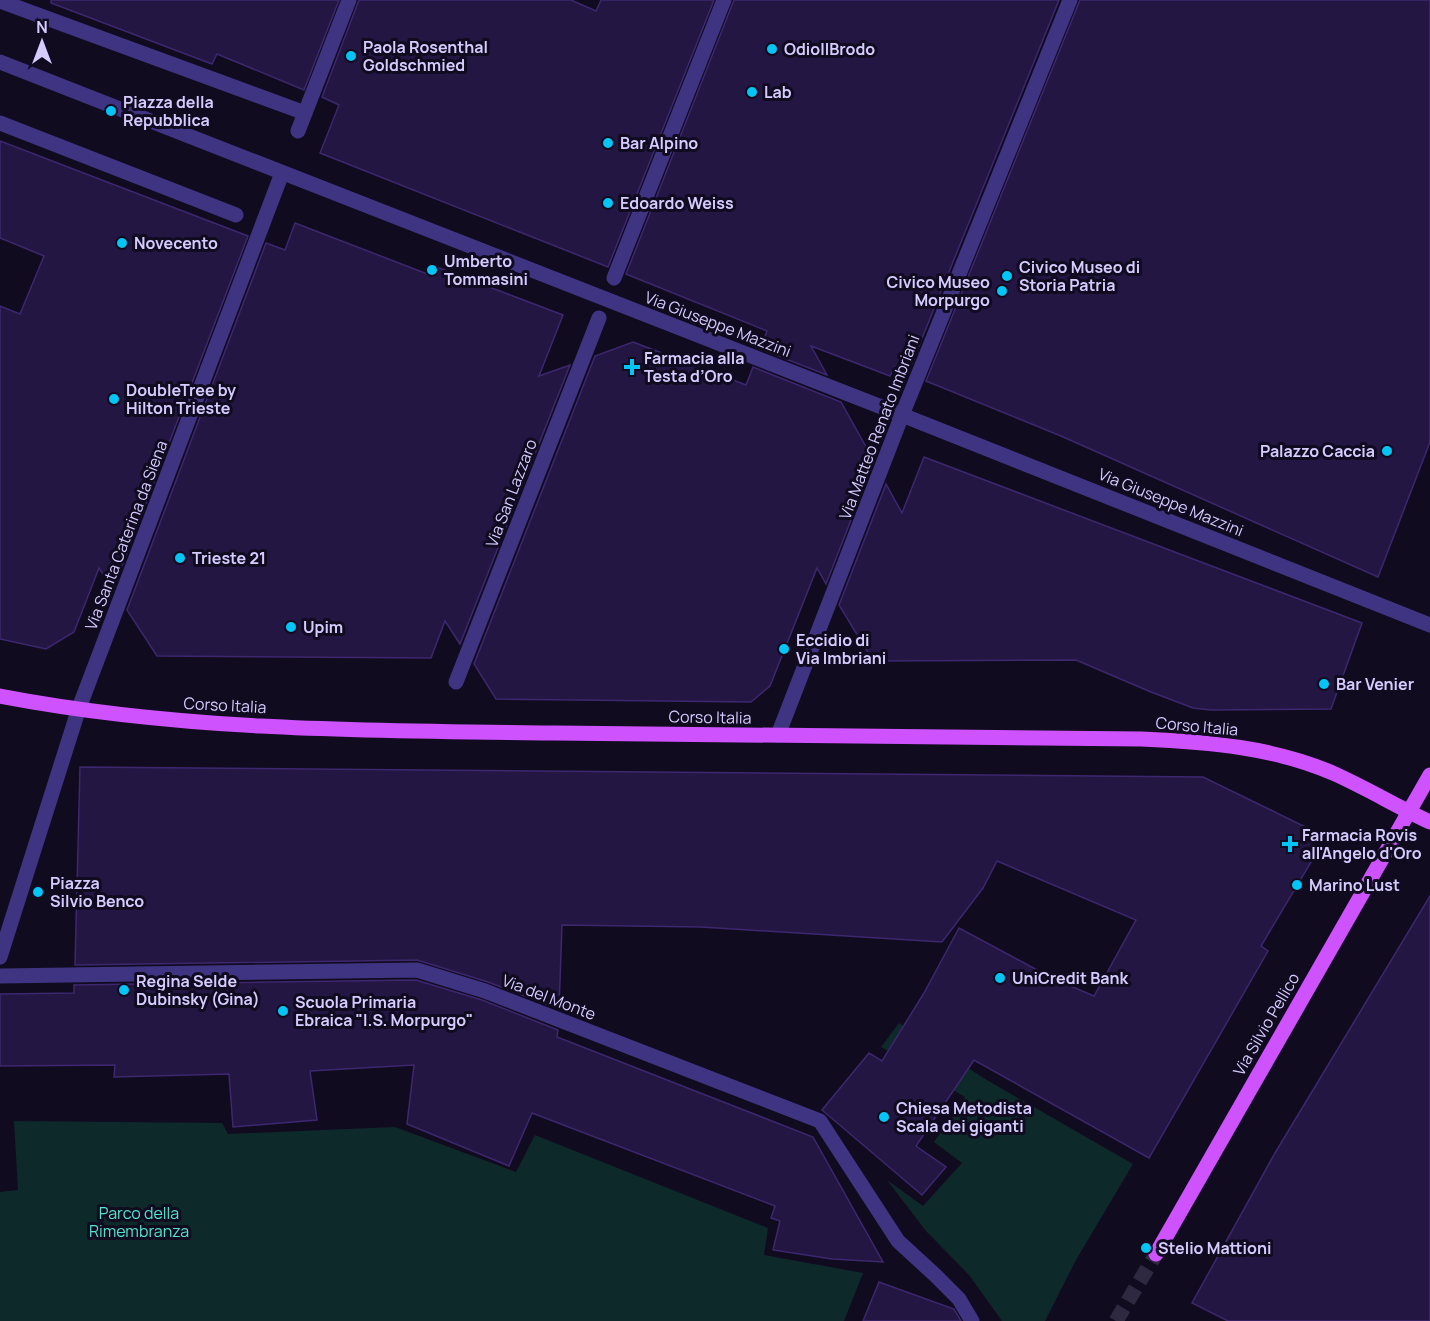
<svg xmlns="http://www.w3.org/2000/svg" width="1430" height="1321" font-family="Manrope,sans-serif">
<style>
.green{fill:#0e292a}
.building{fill:#241642;stroke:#3d276f;stroke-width:1.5}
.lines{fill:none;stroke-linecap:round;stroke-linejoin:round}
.major-tunnel{stroke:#2f2841;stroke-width:15;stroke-dasharray:15 8;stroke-linecap:butt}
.minor{stroke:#3e3482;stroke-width:15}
.major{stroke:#cf52ff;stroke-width:15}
.poi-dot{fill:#00c5f6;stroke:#110b20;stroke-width:2}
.labels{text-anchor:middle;stroke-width:6;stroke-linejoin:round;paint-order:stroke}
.poi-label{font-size:16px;font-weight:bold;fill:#d6cbff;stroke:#110b20;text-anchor:start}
.street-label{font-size:16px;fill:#d6cbff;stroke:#110b20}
.park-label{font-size:16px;fill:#50e5cf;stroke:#110b20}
</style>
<rect width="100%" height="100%" fill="#110b20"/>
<g class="green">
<polygon points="899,1023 985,1079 1133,1164 1076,1260 1045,1321 1002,1321 969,1275 926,1231 887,1180 923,1206 962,1163 934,1142 965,1097 881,1047"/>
<polygon points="14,1121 222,1123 228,1134 395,1127 516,1172 535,1135 768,1228 764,1255 863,1273 844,1321 0,1321 0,1192 18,1190"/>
</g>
<g class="building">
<polygon points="51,0 339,0 304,90 217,54 212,64 51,3"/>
<polygon points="359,0 571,0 596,11 601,0 714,0 608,267 320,153 339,105 322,97"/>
<polygon points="734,0 1059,0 908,373 894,367 890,376 811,346 827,375 760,349 767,331 626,274"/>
<polygon points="1080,0 1430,0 1430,442 1378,577 1061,436 926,381"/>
<polygon points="0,141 248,236 113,590 99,568 74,632 46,649 0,639 0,306 20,314 44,256 0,238"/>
<polygon points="295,223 430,275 434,266 563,315 539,376 570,365 460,644 445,621 431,658 157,656 127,610 266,243 285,250"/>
<polygon points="633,342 746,385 753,367 841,402 874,461 826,584 817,568 770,686 751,702 496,699 474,664 595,356"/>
<polygon points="924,457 1362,623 1331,709 1211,710 1193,708 1151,692 1076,660 873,661 839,605 886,484 902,513"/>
<polygon points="80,767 1203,777 1326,837 1261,946 1268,951 1149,1158 974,1060 916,1146 946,1167 922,1195 822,1110 869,1053 882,1061 924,993 959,928 1054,979 1094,996 1136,920 997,861 983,888 942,942 701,927 562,925 559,1009 488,982 417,960 75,965"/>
<polygon points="1430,896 1430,1321 1228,1321 1192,1303 1275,1153"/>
<polygon points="416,980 482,1000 558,1030 557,1037 813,1137 883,1262 832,1259 773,1250 780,1221 771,1218 775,1206 532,1113 509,1166 407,1124 414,1065 310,1071 317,1120 233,1127 229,1074 114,1077 115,1065 0,1066 0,994 74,993 74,985"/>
<polygon points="879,1282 954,1309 961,1321 863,1321"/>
</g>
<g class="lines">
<polyline class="major-tunnel" points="1116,1321 1156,1254"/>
<g class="minor">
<polyline points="0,1 305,113"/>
<polyline points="0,62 902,415 1430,625"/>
<polyline points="0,123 236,215"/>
<polyline points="298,131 349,0"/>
<polyline points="614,278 724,0"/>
<polyline points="456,682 599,318"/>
<polyline points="778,735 902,415 1070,0"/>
<polyline points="0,957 79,708 282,173"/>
<polyline points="0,976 417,970 485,991 820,1121 898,1241 935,1275 959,1299 972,1321"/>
</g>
<g class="major">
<path d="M0,696C182,731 370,731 555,733C751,735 946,737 1141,739C1208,742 1274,747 1335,774C1368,789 1398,807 1430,822"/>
<polyline points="1156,1254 1430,775"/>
</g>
</g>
<g class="poi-dot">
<circle cx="772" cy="49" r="6"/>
<circle cx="351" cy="56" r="6"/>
<circle cx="752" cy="92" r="6"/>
<circle cx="111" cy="111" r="6"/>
<circle cx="608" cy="143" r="6"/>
<circle cx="608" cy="203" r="6"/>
<circle cx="122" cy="243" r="6"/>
<circle cx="432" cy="270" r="6"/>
<circle cx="1007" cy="276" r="6"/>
<circle cx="1002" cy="291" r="6"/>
<path d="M629 358h6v6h6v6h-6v6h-6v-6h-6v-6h6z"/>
<circle cx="114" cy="399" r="6"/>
<circle cx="1387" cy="451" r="6"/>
<circle cx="180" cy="558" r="6"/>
<circle cx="291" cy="627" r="6"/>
<circle cx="784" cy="649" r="6"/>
<circle cx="1324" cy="684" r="6"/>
<path d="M1287 835h6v6h6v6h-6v6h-6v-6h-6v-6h6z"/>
<circle cx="1297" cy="885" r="6"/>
<circle cx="38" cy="892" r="6"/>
<circle cx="1000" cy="978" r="6"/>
<circle cx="124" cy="990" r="6"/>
<circle cx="283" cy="1011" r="6"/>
<circle cx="884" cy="1117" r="6"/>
<circle cx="1146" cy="1248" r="6"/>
</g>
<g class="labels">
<g class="poi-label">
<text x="363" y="53">Paola Rosenthal<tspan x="363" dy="18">Goldschmied</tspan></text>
<text x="784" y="55">OdioIlBrodo</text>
<text x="764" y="98">Lab</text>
<text x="123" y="108">Piazza della<tspan x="123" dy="18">Repubblica</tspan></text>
<text x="620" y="149">Bar Alpino</text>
<text x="620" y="209">Edoardo Weiss</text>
<text x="134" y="249">Novecento</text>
<text x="444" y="267">Umberto<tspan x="444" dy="18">Tommasini</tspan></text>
<text x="1019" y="273">Civico Museo di<tspan x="1019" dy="18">Storia Patria</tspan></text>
<text x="990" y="288" text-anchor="end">Civico Museo<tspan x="990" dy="18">Morpurgo</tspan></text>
<text x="644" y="364">Farmacia alla<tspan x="644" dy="18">Testa d’Oro</tspan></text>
<text x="126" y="396">DoubleTree by<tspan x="126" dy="18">Hilton Trieste</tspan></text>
<text x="1375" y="457" text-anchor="end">Palazzo Caccia</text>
<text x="192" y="564">Trieste 21</text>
<text x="303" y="633">Upim</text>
<text x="796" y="646">Eccidio di<tspan x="796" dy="18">Via Imbriani</tspan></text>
<text x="1336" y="690">Bar Venier</text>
<text x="1302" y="841">Farmacia Rovis<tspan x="1302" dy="18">all'Angelo d'Oro</tspan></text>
<text x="50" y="889">Piazza<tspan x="50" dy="18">Silvio Benco</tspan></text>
<text x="1309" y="891">Marino Lust</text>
<text x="1012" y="984">UniCredit Bank</text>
<text x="136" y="987">Regina Selde<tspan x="136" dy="18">Dubinsky (Gina)</tspan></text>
<text x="295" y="1008">Scuola Primaria<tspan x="295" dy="18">Ebraica "I.S. Morpurgo"</tspan></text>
<text x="896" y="1114">Chiesa Metodista<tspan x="896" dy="18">Scala dei giganti</tspan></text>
<text x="1158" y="1254">Stelio Mattioni</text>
</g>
<g class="street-label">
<text transform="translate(718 324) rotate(21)" y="6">Via Giuseppe Mazzini</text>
<text transform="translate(879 427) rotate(-69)" y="6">Via Matteo Renato Imbriani</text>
<text transform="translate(511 493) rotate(-69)" y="6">Via San Lazzaro</text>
<text transform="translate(1171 502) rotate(22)" y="6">Via Giuseppe Mazzini</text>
<text transform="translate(126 535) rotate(-69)" y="6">Via Santa Caterina da Siena</text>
<text transform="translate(225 705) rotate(3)" y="6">Corso Italia</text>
<text transform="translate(710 717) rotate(1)" y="6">Corso Italia</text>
<text transform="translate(1197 726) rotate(5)" y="6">Corso Italia</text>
<text transform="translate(549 997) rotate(21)" y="6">Via del Monte</text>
<text transform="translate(1266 1024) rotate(-60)" y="6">Via Silvio Pellico</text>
</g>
<g class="park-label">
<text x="139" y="1219">Parco della<tspan x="139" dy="18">Rimembranza</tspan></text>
</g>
</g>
<g transform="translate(42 42)" stroke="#110b20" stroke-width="4.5" paint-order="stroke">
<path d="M0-4.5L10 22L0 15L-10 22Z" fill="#d6cbff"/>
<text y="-9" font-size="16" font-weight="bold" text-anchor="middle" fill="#d6cbff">N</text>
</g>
</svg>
